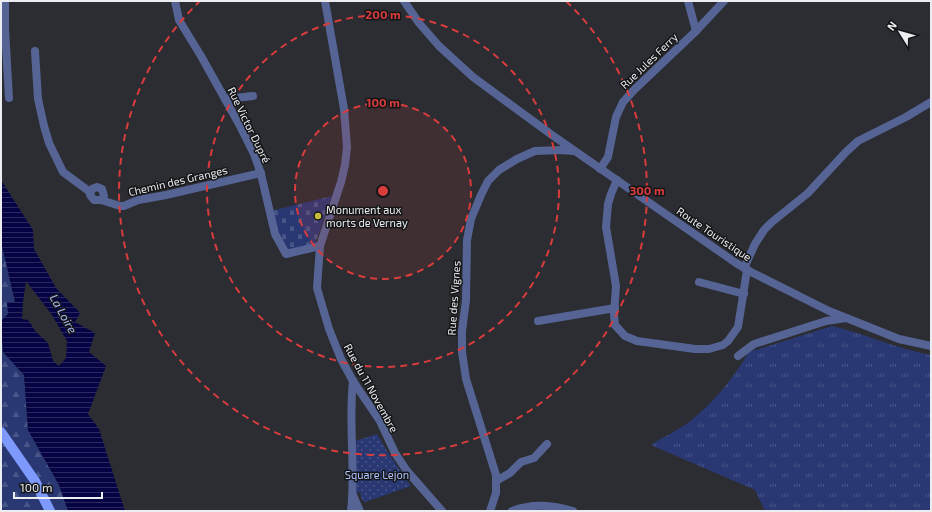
<svg xmlns="http://www.w3.org/2000/svg" width="932" height="512" font-family="'Exo 2',sans-serif">
<style>
.grass{fill:url(#grass-tufts)}
.forest{fill:url(#forest-firs)}
.cemetery{fill:url(#cemetery-stones)}
.park{fill:url(#park-dots)}
.water{fill:url(#water-rules);fill-rule:evenodd}
.lines{fill:none;stroke-linecap:round;stroke-linejoin:round}
.minor{stroke:#556494;stroke-width:8}
.major{stroke:#7c99fb;stroke-width:10}
.ring{fill:none;stroke:#d83c3c;stroke-width:2;stroke-dasharray:7 5}
.poi-dot{fill:#c6bc3c;stroke:#141517;stroke-width:1.5}
.labels{text-anchor:middle;stroke-width:3;stroke-linejoin:round;paint-order:stroke}
.street-label{font-size:11px;fill:#ecedf1;stroke:#141517}
.poi-label{font-size:11px;fill:#ecedf1;stroke:#141517;text-anchor:start}
.park-label{font-size:11px;fill:#aec2fc;stroke:#141517}
.water-label{font-size:12px;font-style:italic;fill:#a9bdf7;stroke:#141517}
.centre{fill:#d83c3c;stroke:#141517;stroke-width:2}
.ring-label{font-size:12px;text-anchor:middle;font-weight:bold;fill:#d83c3c;stroke:#141517;stroke-width:3;stroke-linejoin:round;paint-order:stroke}
</style>
<defs>
<pattern id="grass-tufts" width="24" height="20" patternUnits="userSpaceOnUse"><rect width="24" height="20" fill="#293873"/><path d="M3 7l-1-3M5 7V3M7 7l1-3M15 17l-1-3M17 17v-4M19 17l1-3" fill="none" stroke="#485587"/></pattern>
<pattern id="forest-firs" width="22" height="20" patternUnits="userSpaceOnUse"><rect width="22" height="20" fill="#293873"/><path d="M5 1l3.5 6h-7zM16 11l3.5 6h-7z" fill="#485587"/></pattern>
<pattern id="cemetery-stones" width="16" height="16" patternUnits="userSpaceOnUse"><rect width="16" height="16" fill="#293873"/><path d="M2 7V4a2 2 0 0 1 4 0v3zM10 15v-3a2 2 0 0 1 4 0v3z" fill="#485587"/></pattern>
<pattern id="park-dots" width="8" height="8" patternUnits="userSpaceOnUse"><rect width="8" height="8" fill="#293873"/><path d="M2 2h.1M6 6h.1" fill="none" stroke="#485587" stroke-width="1.8" stroke-linecap="round"/></pattern>
<pattern id="water-rules" width="6" height="5" patternUnits="userSpaceOnUse"><rect width="6" height="5" fill="#050343"/><path d="M0 2.5h6" fill="none" stroke="#2a285f"/></pattern>
</defs>
<rect width="100%" height="100%" fill="#2b2d32"/>
<path class="grass" d="M832,326C866,334 897,349 931,355V511H765L755,490L651,445C663,437 677,431 689,422C714,403 733,378 749,352Z"/>
<g class="forest">
<polygon points="1,246 3,249 15,303 8,314 1,321"/>
<polygon points="1,332 3,352 24,375 28,430 59,485 68,511 1,511"/>
</g>
<polygon class="cemetery" points="332,196 315,244 287,251 278,233 271,211"/>
<polygon class="park" points="377,434 389,454 411,486 365,502 362,500 360,492 356,493 355,441"/>
<path class="water" d="M1,180L33,230L34,249L56,288L80,313L75,322L95,333L89,352L106,366L88,414L99,429L125,511H68L59,485L28,430L24,375L3,352L1,321L8,314L7,302H15L3,250L1,246ZM26,281L52,315L67,341L66,358L59,366L53,361L48,343L36,332L28,320L22,319L23,302Z"/>
<g class="lines">
<g class="minor">
<polyline points="5,1 5,29 9,98"/>
<polyline points="175,1 179,20 201,56 239,124 254,154 261,174 275,234 286,254 320,246"/>
<polyline points="325,1 344,109 347,147 345,165 341,182 320,246 317,288 329,329 341,359 353,381 380,421 395,453 407,471 442,511"/>
<polyline points="404,1 419,23 439,46 473,77 552,135 736,263 751,272 829,311 899,339 931,346"/>
<polyline points="688,1 696,31"/>
<polyline points="35,51 38,99 44,126 49,143 63,172 90,192"/>
<polyline points="225,99 253,96"/>
<polyline points="600,169 608,157 616,117 623,102 635,89 696,31 724,1"/>
<polyline points="617,180 611,194 608,204 606,227 616,286 614,314 615,325 625,336 637,341 695,349 709,349 723,345 728,341 738,327 747,270"/>
<polyline points="101,200 104,196 102,189 97,187 92,189 90,195 94,200 101,200 120,206 124,206 138,200 166,195 261,173"/>
<polyline points="744,268 755,244 764,230 772,222 808,193 846,152 858,141 906,117 931,102"/>
<polyline points="699,282 744,294"/>
<polyline points="538,321 615,308"/>
<polyline points="738,356 754,344 826,321 846,318"/>
<polyline points="496,481 510,473 521,462 534,458 547,444"/>
<polyline points="353,495 360,511"/>
<path d="M351,511C356,468 348,424 353,381"/>
<polyline points="490,511 496,493 496,475 466,379 462,352 462,331 466,300 467,240 471,219 481,195 488,181 499,170 517,159 535,151 561,150 573,151"/>
<path d="M512,511C533,503 552,505 573,511"/>
</g>
<polyline class="major" points="1,432 35,481 50,511"/>
</g>
<circle cx="383" cy="191" r="88" fill="#d83c3c" fill-opacity=".12"/>
<g class="ring">
<circle cx="383" cy="191" r="88"/>
<circle cx="383" cy="191" r="176"/>
<path d="M566 1A264 264 0 1 1 200 1"/>
</g>
<circle class="poi-dot" cx="318" cy="216" r="4"/>
<g class="labels">
<g class="street-label">
<text transform="translate(649 61) rotate(-44)" y="4">Rue Jules Ferry</text>
<text transform="translate(249 125) rotate(64)" y="4">Rue Victor Dupré</text>
<text transform="translate(178 181) rotate(-13)" y="4">Chemin des Granges</text>
<text transform="translate(714 234) rotate(34)" y="4">Route Touristique</text>
<text transform="translate(454 298) rotate(-86)" y="4">Rue des Vignes</text>
<text transform="translate(371 388) rotate(61)" y="4">Rue du 11 Novembre</text>
</g>
<g class="poi-label">
<text x="326" y="214">Monument aux<tspan x="326" dy="13">morts de Vernay</tspan></text>
</g>
<g class="park-label">
<text x="377" y="479">Square Lejon</text>
</g>
<g class="water-label">
<text transform="translate(63 314) rotate(61)" y="4">La Loire</text>
</g>
</g>
<circle cx="383" cy="191" r="6" class="centre"/>
<g class="ring-label">
<text x="383" y="19">200 m</text>
<text x="383" y="107">100 m</text>
<text x="647" y="195">300 m</text>
</g>
<rect width="932" height="512" fill="none" stroke="#ecedf1" stroke-width="4"/>
<g transform="translate(900 32) rotate(307)" stroke="#141517" stroke-width="3" paint-order="stroke">
<path d="M0-3L7 15L0 10L-7 15Z" fill="#ecedf1"/>
<text y="-6" font-size="11" font-weight="bold" text-anchor="middle" fill="#ecedf1">N</text>
</g>
<path d="M14 492v6h88v-6" fill="none" stroke="#ecedf1" stroke-width="2"/>
<text x="20" y="492" font-size="12" fill="#ecedf1" stroke="#141517" stroke-width="3" paint-order="stroke">100 m</text>
</svg>
